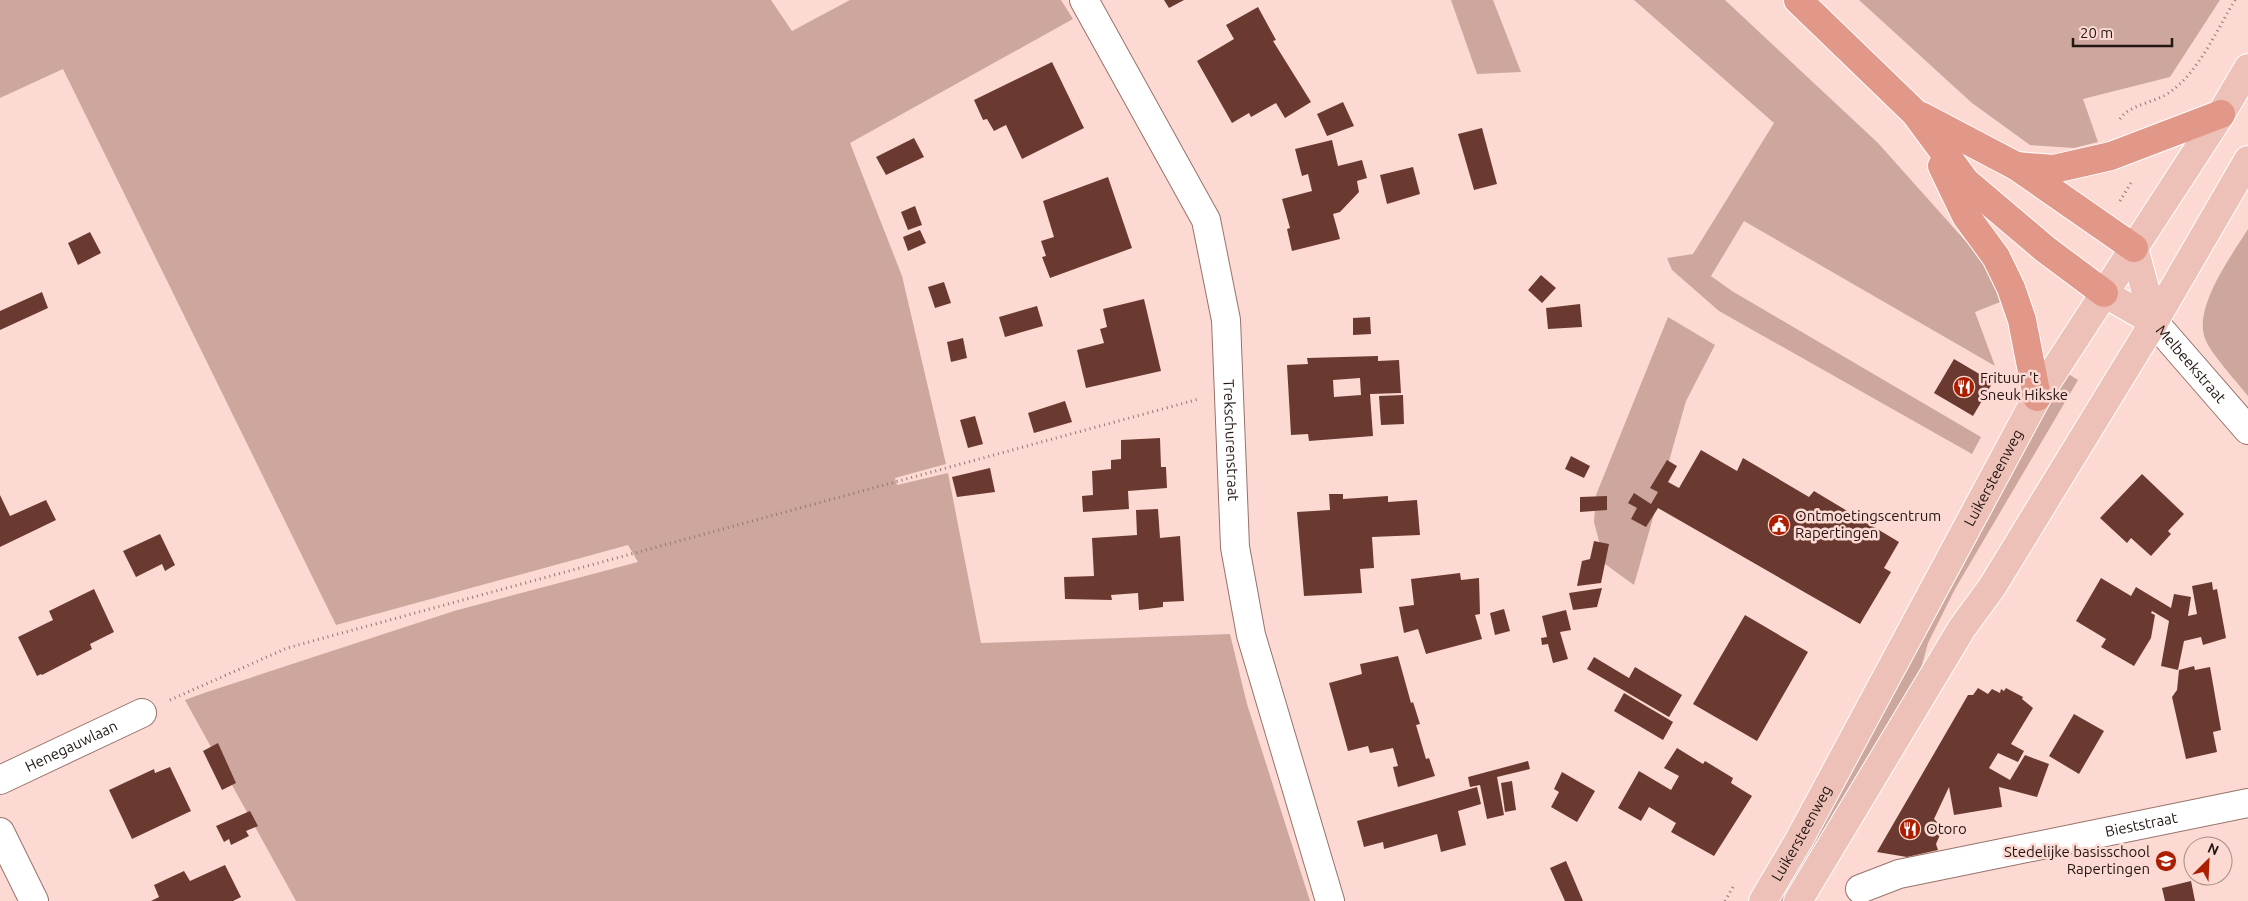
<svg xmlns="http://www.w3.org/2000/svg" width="2248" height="901" font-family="Ubuntu,sans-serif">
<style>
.green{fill:#cda79e}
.building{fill:#6a3a30;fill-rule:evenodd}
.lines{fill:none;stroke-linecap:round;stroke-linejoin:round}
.minor-casing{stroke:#97726a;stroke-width:30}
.major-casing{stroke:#fff;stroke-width:30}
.highway-casing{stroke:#fff;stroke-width:30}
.path{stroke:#8f7772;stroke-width:3;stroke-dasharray:1 4;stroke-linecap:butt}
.minor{stroke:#fff;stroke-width:28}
.major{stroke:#edc1b8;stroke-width:28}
.highway{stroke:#e19888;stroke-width:28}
.labels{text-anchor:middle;stroke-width:5;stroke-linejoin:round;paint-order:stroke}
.street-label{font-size:15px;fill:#241613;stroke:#fcdad3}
.poi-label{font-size:15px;fill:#241613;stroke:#fcdad3;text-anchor:start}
</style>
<rect width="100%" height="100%" fill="#fcdad3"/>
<g class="green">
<polygon points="0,0 771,0 792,31 850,0 1061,0 1073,19 850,143 902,276 946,464 895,478 897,485 948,473 981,643 1230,634 1247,704 1310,901 296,901 185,700 204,693 454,611 638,562 628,545 336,625 63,69 0,98"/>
<polygon points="1451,0 1493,0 1521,72 1477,74"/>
<polygon points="1634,0 1725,0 1878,143 1986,264 1996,282 2000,302 1975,312 1995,366 1744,221 1711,276 1732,291 1981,437 1972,454 1719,311 1672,270 1667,258 1693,254 1774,123"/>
<polygon points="1859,0 2220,0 2170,77 2083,99 2098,142 2074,148 2030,145 1972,103"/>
<path d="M2248,229V396C2237,382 2213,356 2206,341C2191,310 2232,255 2248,229Z"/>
<polygon points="1668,317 1715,345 1686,401 1634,585 1605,564 1594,522 1596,495"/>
<polygon points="2062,370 2078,380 1955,589 1928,643 1918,680 1783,901 1775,901"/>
</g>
<g class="building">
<polygon points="1164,0 1184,0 1169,8"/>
<polygon points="1258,7 1276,40 1273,41 1311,102 1285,118 1276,103 1251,117 1249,113 1232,123 1197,61 1234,39 1226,25"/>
<polygon points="1052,62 1084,128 1022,159 1006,125 994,131 987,119 983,120 974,100"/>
<polygon points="1343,102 1354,126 1327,136 1317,114"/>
<polygon points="1482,128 1497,184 1474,190 1458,134"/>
<polygon points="914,138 924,157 886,175 876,157"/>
<polygon points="1332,140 1338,166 1362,160 1367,178 1357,181 1359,192 1340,212 1333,214 1340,239 1292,251 1287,229 1290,228 1282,199 1312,191 1308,174 1302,176 1295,149"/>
<polygon points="1413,167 1420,194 1387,204 1380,175"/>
<polygon points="1108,177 1132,248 1050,278 1042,257 1046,256 1041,241 1054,237 1043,201"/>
<polygon points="915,206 922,225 908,230 901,212"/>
<polygon points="920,230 926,243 908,251 903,237"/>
<polygon points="90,232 101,253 78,265 68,243"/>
<polygon points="1541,275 1556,288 1542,303 1528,290"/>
<polygon points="944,282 951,303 935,308 928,287"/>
<polygon points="42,292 48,308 0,330 0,311"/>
<polygon points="1144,299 1161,371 1086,388 1077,350 1104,343 1100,329 1107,327 1103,309"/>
<polygon points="1580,304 1582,327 1548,329 1546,308"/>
<polygon points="1037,306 1043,326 1005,337 999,317"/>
<polygon points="1370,317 1371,334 1353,335 1353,318"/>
<polygon points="963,338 967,358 951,362 947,342"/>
<path d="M1378,356V361L1399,360L1401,393L1370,394L1373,436L1309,441L1308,434L1291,435L1287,365L1308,364L1307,358ZM1360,378L1361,395L1334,397L1333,380Z"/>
<polygon points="1954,359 1993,382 1973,416 1934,393"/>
<polygon points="1403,395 1404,424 1381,425 1379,396"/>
<polygon points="1065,401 1072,422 1034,433 1028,413"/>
<polygon points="975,416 983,444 968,448 960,420"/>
<polygon points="1160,438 1161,467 1166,467 1167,488 1128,491 1129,509 1083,512 1082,496 1093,495 1092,471 1111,469 1111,460 1121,459 1121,440"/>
<polygon points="1701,450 1737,471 1743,458 1809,497 1814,491 1899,542 1884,568 1891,572 1860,624 1658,508 1646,527 1631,519 1637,508 1628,503 1634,493 1651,504 1658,492 1650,488 1667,460 1677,466 1668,482 1679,488"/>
<polygon points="1571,456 1590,466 1584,478 1565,469"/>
<polygon points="990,468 995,492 957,497 952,477"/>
<polygon points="2142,474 2184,514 2168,531 2171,534 2151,556 2131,538 2127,543 2100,518"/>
<polygon points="1329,494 1343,494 1343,499 1388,496 1388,502 1417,500 1420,535 1372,537 1374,568 1360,569 1362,593 1304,596 1297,512 1330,510"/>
<polygon points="0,495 10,516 46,500 56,520 0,547"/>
<polygon points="1607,496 1607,510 1580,512 1580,497"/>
<polygon points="1158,509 1160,538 1180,536 1184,601 1163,602 1163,607 1139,610 1138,593 1111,595 1112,600 1065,599 1064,577 1094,576 1092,538 1137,535 1136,510"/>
<polygon points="160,534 175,565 165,571 162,564 136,577 123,551"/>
<polygon points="1594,541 1609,544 1601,583 1577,586 1582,561 1590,559"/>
<polygon points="1460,573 1461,580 1479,578 1480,614 1475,615 1482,639 1426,654 1418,629 1404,633 1399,607 1414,605 1411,579"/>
<polygon points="2101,578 2131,596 2136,587 2171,608 2174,594 2191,597 2188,616 2197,614 2192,586 2212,582 2213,590 2217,589 2226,638 2203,645 2201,637 2184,641 2178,670 2161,666 2169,621 2152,611 2151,613 2155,615 2151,638 2134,666 2101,647 2106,639 2076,621"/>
<polygon points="1602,588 1597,607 1573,610 1569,593"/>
<polygon points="94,589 114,632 90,644 92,649 42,675 41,674 37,676 18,637 53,620 49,611"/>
<polygon points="1504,609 1510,631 1495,635 1490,613"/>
<polygon points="1566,610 1571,630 1560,632 1568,659 1553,663 1548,644 1542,645 1541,638 1547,637 1542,616"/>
<polygon points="1745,615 1808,652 1757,741 1693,704"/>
<polygon points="1398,656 1411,703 1413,702 1420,724 1416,725 1426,759 1429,758 1435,776 1398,787 1393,767 1398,766 1393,748 1370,753 1368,746 1348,751 1329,683 1362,674 1360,664"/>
<polygon points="1594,657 1629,678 1635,667 1682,695 1669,717 1587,669"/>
<polygon points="2194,666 2195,670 2210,667 2221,730 2213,732 2217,752 2186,759 2172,697 2177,690 2179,670"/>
<polygon points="1978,688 1988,694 1992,689 2000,693 2001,689 2004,691 2006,688 2023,697 2022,699 2033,708 2011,744 2024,751 2018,762 1998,753 1989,768 2010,780 2025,755 2049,764 2037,797 1999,787 2002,807 1954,815 1949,787 1934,819 1943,828 1936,844 1938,850 1907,857 1877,852 1968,695 1973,695"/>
<polygon points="1624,693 1673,722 1663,740 1614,711"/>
<polygon points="2074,714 2104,731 2079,774 2049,756"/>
<polygon points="218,743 236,783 222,790 203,751"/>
<polygon points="1677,748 1703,764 1705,761 1733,778 1731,783 1752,796 1714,856 1671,832 1676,823 1649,807 1641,821 1618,808 1639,771 1671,790 1679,776 1664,768"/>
<polygon points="1528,761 1530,769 1497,777 1504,815 1487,819 1480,785 1470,787 1468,777"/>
<polygon points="170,767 191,811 132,839 109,790 154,769 155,773"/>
<polygon points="1562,772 1595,791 1577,822 1551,807 1559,792 1554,789"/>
<polygon points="1512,781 1516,810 1505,812 1501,783"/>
<polygon points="1477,787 1481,804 1458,811 1466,845 1441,852 1437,834 1384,849 1383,842 1364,847 1357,821"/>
<polygon points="250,811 258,826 246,831 249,836 231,845 229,839 224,842 216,826"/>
<polygon points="1566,861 1583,901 1565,901 1550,868"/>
<polygon points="225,865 241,897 233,901 151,901 159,897 154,885 184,871 190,881"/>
<polygon points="2191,881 2195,901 2165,901 2162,888"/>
</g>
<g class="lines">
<g class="minor-casing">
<g id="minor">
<path id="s1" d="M1084,0L1206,220L1226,320L1235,547L1251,635L1330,901"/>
<path id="s2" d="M2154,322L2248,430"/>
<path id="s3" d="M0,780L142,713"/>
<polyline points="0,832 34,901"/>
<path id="s4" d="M1860,889L1899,874L2248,803"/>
</g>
</g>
<g class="major-casing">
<g id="major">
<polyline points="2134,248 2154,322"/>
<polyline points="2104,293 2154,322"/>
<path id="s5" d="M1763,901L1799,840L2037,397L2221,114L2248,68"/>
<polyline points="1798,901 1962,628 1992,587 2154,322 2248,160"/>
</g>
</g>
<g class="highway-casing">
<g id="highway">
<polyline points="1798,0 1915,113 1966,182 2045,249 2104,293"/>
<polyline points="1921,116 2016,166 2134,248"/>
<polyline points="1942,166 1966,216 1996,257 2011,288 2022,320 2037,397"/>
<polyline points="2016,166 2054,169 2111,156 2221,114"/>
</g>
</g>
<g class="path">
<path d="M2120,119C2128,105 2157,102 2170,92C2198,73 2218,28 2235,0"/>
<polyline points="2120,201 2132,181"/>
<polyline points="170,700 287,648 1199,399"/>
<polyline points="1725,901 1733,887"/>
</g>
<use href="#minor" class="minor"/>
<use href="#major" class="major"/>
<use href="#highway" class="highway"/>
</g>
<defs>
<g id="restaurant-disc" transform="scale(1.125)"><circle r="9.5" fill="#ac1e00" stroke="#fcdad3"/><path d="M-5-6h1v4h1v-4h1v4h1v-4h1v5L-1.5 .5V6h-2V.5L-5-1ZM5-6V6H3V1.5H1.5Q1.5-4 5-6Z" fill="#fff"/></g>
<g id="civic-disc" transform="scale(1.125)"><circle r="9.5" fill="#ac1e00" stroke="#fcdad3"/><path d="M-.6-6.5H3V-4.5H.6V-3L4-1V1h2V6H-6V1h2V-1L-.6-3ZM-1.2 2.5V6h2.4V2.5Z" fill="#fff"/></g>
<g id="school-disc" transform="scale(1.125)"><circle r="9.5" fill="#ac1e00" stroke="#fcdad3"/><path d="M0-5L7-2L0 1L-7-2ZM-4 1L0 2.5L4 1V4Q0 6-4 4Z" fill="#fff"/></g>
</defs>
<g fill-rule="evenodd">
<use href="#restaurant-disc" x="1964" y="387"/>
<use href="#civic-disc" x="1779" y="525"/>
<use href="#restaurant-disc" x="1910" y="829"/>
<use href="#school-disc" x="2166" y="861"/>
</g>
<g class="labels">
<g class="street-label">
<text dy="5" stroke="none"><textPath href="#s2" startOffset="56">Melbeekstraat</textPath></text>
<text dy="5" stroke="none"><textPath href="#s1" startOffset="474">Trekschurenstraat</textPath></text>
<text dy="5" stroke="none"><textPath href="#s5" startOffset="482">Luikersteenweg</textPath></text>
<text dy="5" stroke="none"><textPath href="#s3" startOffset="79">Henegauwlaan</textPath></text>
<text dy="5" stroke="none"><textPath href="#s4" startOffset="289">Bieststraat</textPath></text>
<text dy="5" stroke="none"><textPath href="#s5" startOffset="78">Luikersteenweg</textPath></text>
</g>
<g class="poi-label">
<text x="1980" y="383">Frituur 't<tspan x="1980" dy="17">Sneuk Hikske</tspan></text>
<text x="1795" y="521">Ontmoetingscentrum<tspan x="1795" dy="17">Rapertingen</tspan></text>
<text x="1926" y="834">Otoro</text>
<text x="2150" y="857" text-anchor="end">Stedelijke basisschool<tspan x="2150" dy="17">Rapertingen</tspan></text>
</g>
</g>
<g transform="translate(2208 861) rotate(24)"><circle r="24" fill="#fcdad3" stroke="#a68c86"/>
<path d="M0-4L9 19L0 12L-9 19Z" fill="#ac1e00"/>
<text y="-8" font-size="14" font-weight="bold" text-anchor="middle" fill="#241613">N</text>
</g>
<path d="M2073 38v8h99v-8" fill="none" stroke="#241613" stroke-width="2.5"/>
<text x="2080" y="38" font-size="15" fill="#241613" stroke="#fcdad3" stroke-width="4" paint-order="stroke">20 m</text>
</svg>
